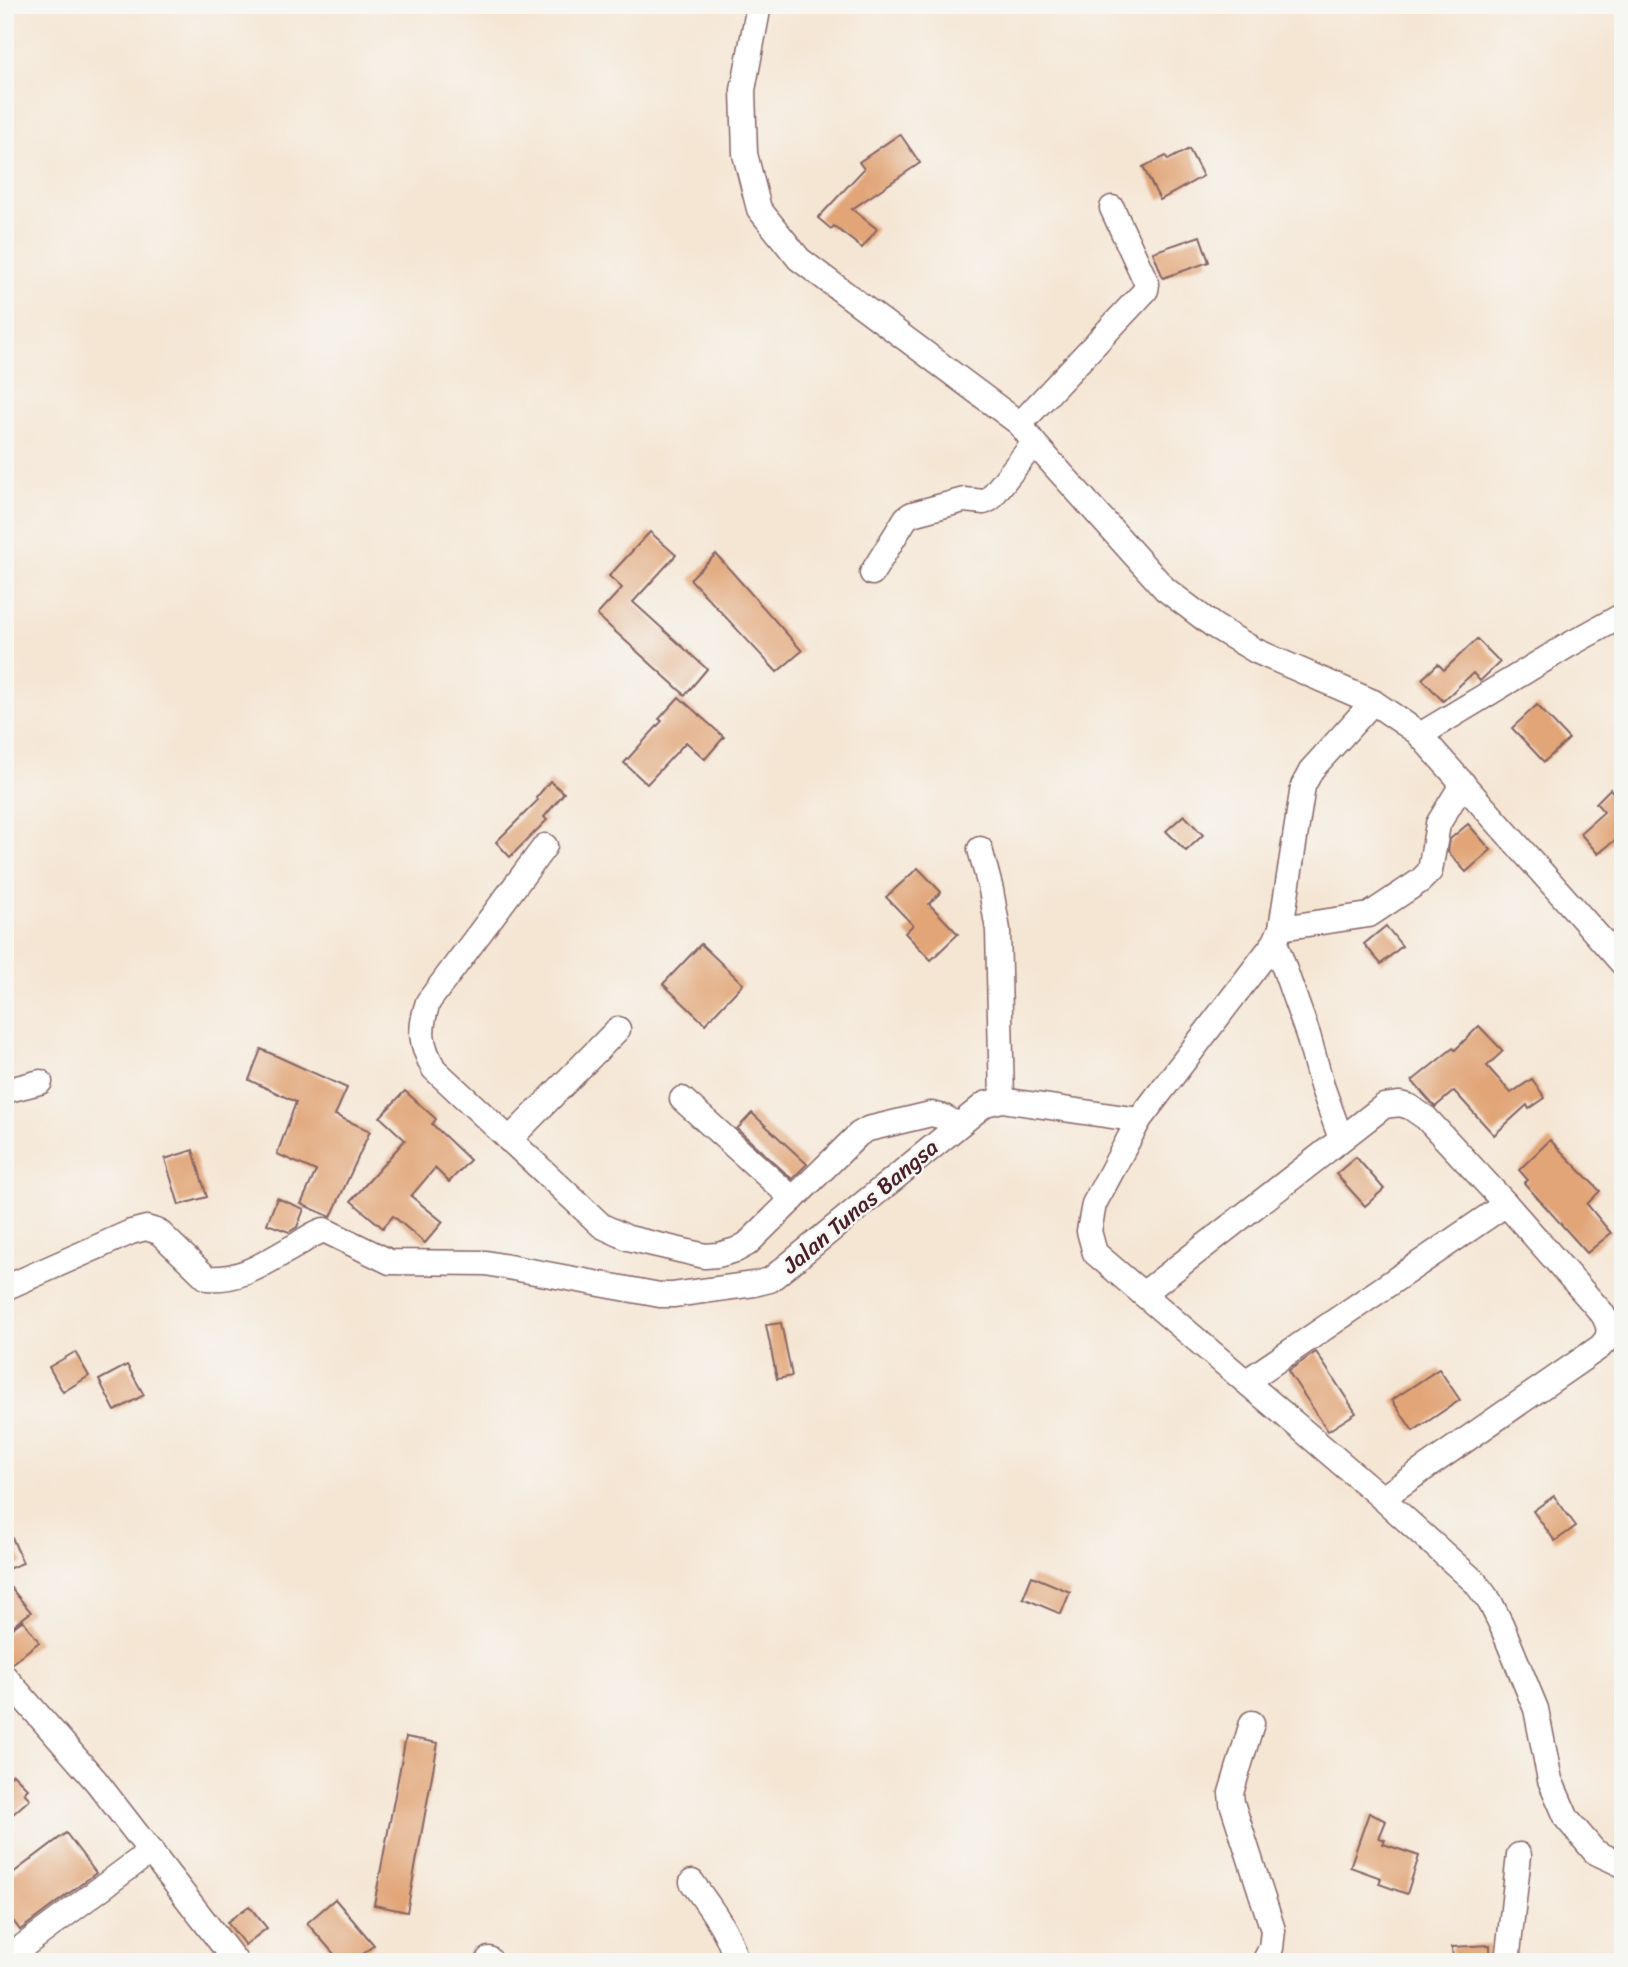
<svg xmlns="http://www.w3.org/2000/svg" width="1628" height="1967" font-family="Sriracha,sans-serif">
<style>
.building{fill:#e1a577}
.lines{fill:none;stroke-linecap:round;stroke-linejoin:round}
.minor-casing{stroke:#866566;stroke-width:27}
.minor{stroke:#fff;stroke-width:24}
.labels{text-anchor:middle;stroke-width:5;stroke-linejoin:round;paint-order:stroke}
.street-label{font-size:23px;fill:#4a1f2b;stroke:#f6f6f2}
</style>
<rect width="100%" height="100%" fill="#f6f6f2"/>
<filter id="ink" filterUnits="userSpaceOnUse"><feTurbulence type="fractalNoise" baseFrequency=".0143" numOctaves="2"/><feDisplacementMap in="SourceGraphic" scale="14" xChannelSelector="R" yChannelSelector="G"/><feConvolveMatrix kernelMatrix="1 2 1 2 8 2 1 2 1" color-interpolation-filters="sRGB"/></filter>
<filter id="wash" filterUnits="userSpaceOnUse"><feTurbulence type="fractalNoise" baseFrequency=".00686" numOctaves="4" result="noise"/><feDisplacementMap in="SourceGraphic" scale="28" xChannelSelector="R" yChannelSelector="G"/><feGaussianBlur stdDeviation="1.57" result="paint"/><feColorMatrix in="noise" values="0 0 0 0 0 0 0 0 0 0 0 0 0 0 0 0 0 1.4 0 .05"/><feComposite in="paint" operator="in"/></filter>
<g filter="url(#wash)">
<rect width="100%" height="100%" fill="#f5e6d4"/>
<g id="blocks">
<g class="building">
<polygon points="900,134 920,163 852,209 877,229 862,248 834,226 831,229 818,218 864,169 859,162"/>
<polygon points="1189,149 1203,176 1160,200 1143,167 1166,156 1168,160"/>
<polygon points="1200,236 1209,262 1163,278 1153,252"/>
<polygon points="650,532 676,555 633,602 707,669 685,695 597,615 622,588 609,576"/>
<polygon points="716,554 802,651 777,672 690,579"/>
<polygon points="1477,639 1500,662 1480,681 1473,673 1443,701 1422,679 1438,664 1444,670"/>
<polygon points="679,697 724,737 705,759 686,742 647,784 624,763 662,721 659,719"/>
<polygon points="1537,705 1569,739 1544,762 1512,728"/>
<polygon points="550,781 564,793 544,817 547,820 510,857 496,842 538,800 536,798"/>
<polygon points="1610,789 1623,803 1623,826 1616,832 1620,836 1598,854 1580,833 1604,812 1596,803"/>
<polygon points="1184,815 1203,835 1186,851 1166,831"/>
<polygon points="1468,824 1491,850 1466,872 1448,852 1450,839"/>
<polygon points="918,868 941,892 929,904 958,934 931,960 905,933 913,925 886,897"/>
<polygon points="1386,926 1402,946 1381,964 1364,944"/>
<polygon points="701,944 743,984 705,1024 663,984"/>
<polygon points="1479,1026 1503,1051 1487,1066 1511,1093 1532,1079 1545,1098 1529,1109 1527,1105 1494,1135 1454,1091 1435,1107 1412,1081 1453,1048 1455,1050"/>
<polygon points="261,1049 347,1088 335,1115 370,1131 331,1217 301,1204 316,1171 277,1154 296,1102 249,1080"/>
<polygon points="405,1091 436,1119 432,1124 470,1160 449,1182 435,1168 411,1196 443,1222 425,1243 393,1216 383,1228 351,1201 405,1140 380,1117"/>
<polygon points="752,1113 807,1164 792,1179 737,1129"/>
<polygon points="1550,1140 1600,1191 1587,1204 1611,1233 1587,1253 1524,1183 1528,1180 1519,1170"/>
<polygon points="193,1150 207,1197 179,1205 165,1159"/>
<polygon points="1356,1157 1384,1189 1365,1206 1336,1174"/>
<polygon points="277,1198 304,1209 297,1227 289,1232 267,1224"/>
<polygon points="781,1323 792,1376 777,1379 766,1325"/>
<polygon points="75,1352 89,1376 63,1392 49,1367"/>
<polygon points="1316,1352 1356,1413 1328,1431 1288,1371"/>
<polygon points="127,1365 144,1395 115,1411 99,1380"/>
<polygon points="1439,1369 1460,1400 1413,1431 1392,1400"/>
<polygon points="1554,1496 1576,1526 1555,1541 1533,1511"/>
<polygon points="5,1521 23,1563 5,1570"/>
<polygon points="1032,1576 1070,1592 1061,1614 1023,1598"/>
<polygon points="5,1581 31,1612 14,1625 5,1614"/>
<polygon points="23,1620 39,1642 11,1664 5,1663 5,1634"/>
<polygon points="406,1737 438,1743 407,1912 374,1905"/>
<polygon points="13,1774 28,1789 24,1793 30,1799 5,1821 5,1781"/>
<polygon points="1369,1813 1386,1821 1379,1838 1385,1840 1383,1844 1419,1856 1407,1894 1379,1884 1381,1878 1350,1867"/>
<polygon points="66,1833 96,1873 20,1930 5,1910 5,1879"/>
<polygon points="335,1899 374,1945 354,1962 341,1962 307,1923"/>
<polygon points="249,1906 267,1928 245,1945 227,1922"/>
<polygon points="1490,1945 1490,1962 1453,1962 1452,1947"/>
</g>
</g>
</g>
<g filter="url(#ink)">
<use href="#blocks" fill-opacity="0" stroke="#866566" stroke-width="2"/>
<g class="lines">
<g class="minor-casing">
<g id="minor">
<polyline points="759,5 743,90 745,154 759,209 799,259 1020,424 1034,443 1165,589 1214,626 1256,651 1373,702 1417,732 1623,964"/>
<polyline points="1020,424 1146,290 1147,284 1112,208"/>
<polyline points="872,573 906,518 912,514 964,500 984,502 990,499 1034,443"/>
<polyline points="1420,735 1567,646 1623,615"/>
<path d="M545,846L428,1002C419,1030 420,1043 434,1069L602,1226L628,1238L705,1256L718,1255L736,1250L747,1244L859,1134L868,1129L931,1114L944,1117L958,1125"/>
<polyline points="980,849 991,890 998,930 1002,1100"/>
<polyline points="1281,928 1369,915 1420,881 1430,871 1438,824 1463,783"/>
<polyline points="1275,942 1308,1035 1322,1086 1341,1139"/>
<polyline points="5,1091 40,1082"/>
<polyline points="682,1099 793,1199"/>
<polyline points="1139,1120 1094,1204 1089,1231 1095,1253 1382,1498 1475,1582 1490,1602 1501,1624 1536,1709 1550,1780 1567,1819 1595,1852 1623,1865"/>
<polyline points="509,1140 618,1029"/>
<path d="M5,1288L131,1232L146,1228L159,1232L207,1278C242,1281 266,1262 295,1246C304,1240 314,1233 324,1230L390,1262L486,1263L660,1295H673L754,1284L770,1280L985,1104L1002,1100L1139,1120L1275,942L1281,928L1303,786L1312,769L1373,702"/>
<path d="M1143,1294L1384,1106L1400,1104L1410,1107L1426,1118L1506,1204L1602,1313C1610,1326 1612,1336 1600,1347L1382,1498"/>
<polyline points="1247,1381 1506,1204"/>
<polyline points="5,1677 96,1781 236,1962"/>
<polyline points="1252,1723 1231,1793 1232,1803 1273,1930 1271,1948 1264,1962"/>
<path d="M692,1882C709,1907 730,1931 736,1962"/>
<polyline points="14,1953 151,1851"/>
<polyline points="489,1962 489,1959"/>
<polyline points="1507,1962 1519,1855"/>
</g>
</g>
<use href="#minor" class="minor"/>
</g>
</g>
<g class="labels">
<g class="street-label">
<text transform="translate(860 1206) rotate(-40)" y="8">Jalan Tunas Bangsa</text>
</g>
</g>
<rect width="1628" height="1967" fill="none" stroke="#f6f6f2" stroke-width="28"/>
</svg>
